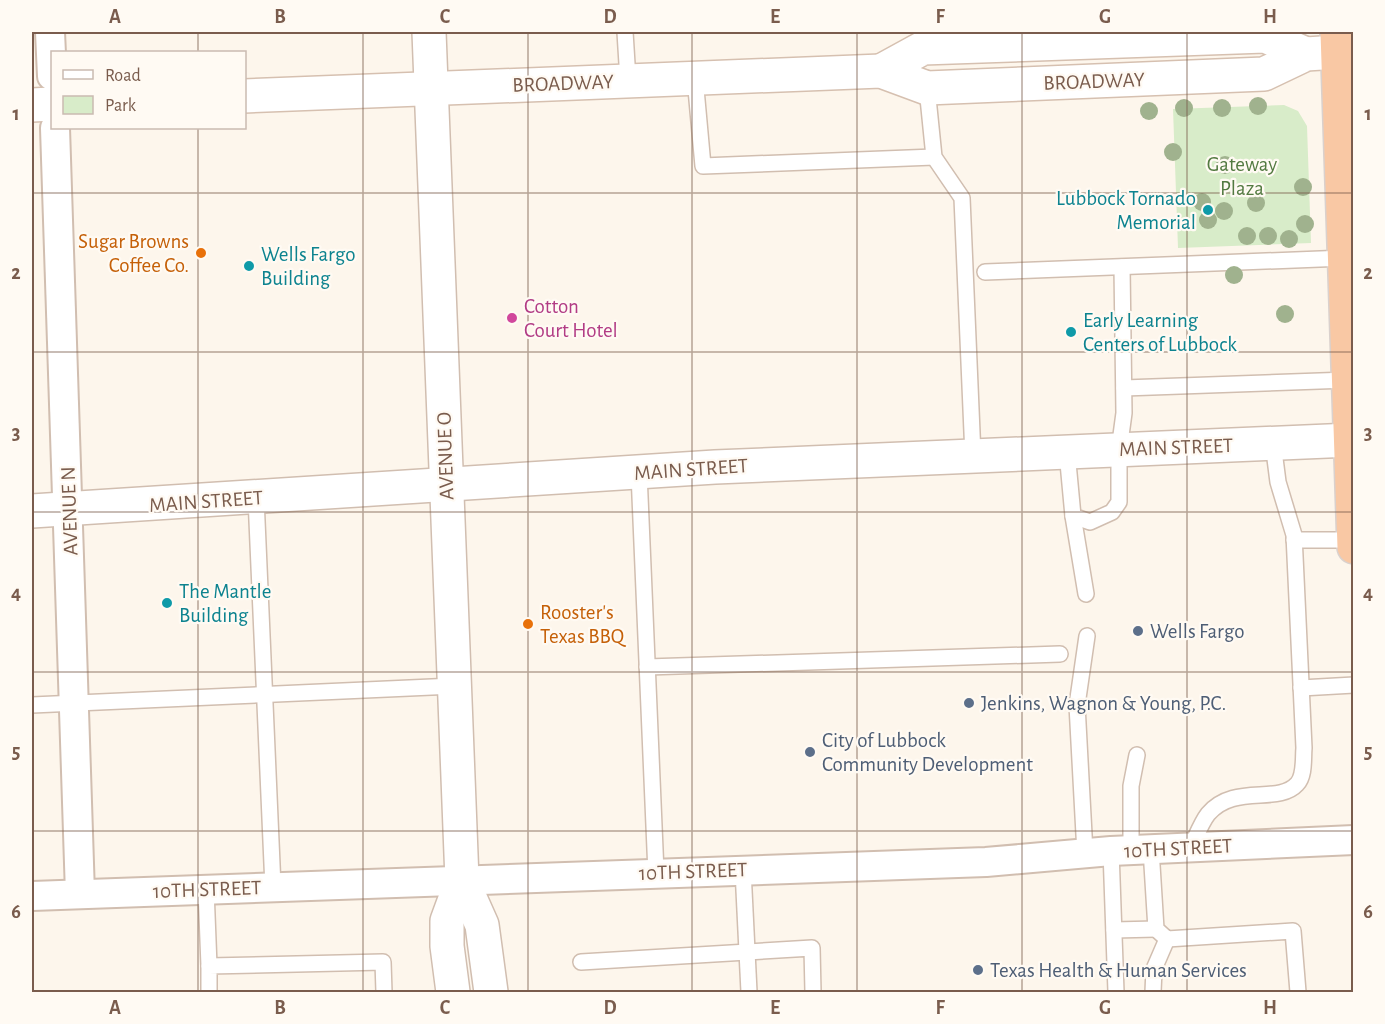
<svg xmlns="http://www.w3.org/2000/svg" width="1385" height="1024" font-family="'Alegreya Sans',sans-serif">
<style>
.green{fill:#d8ecc9}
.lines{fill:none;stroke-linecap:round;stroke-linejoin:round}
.service-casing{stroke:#d1beb0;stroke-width:18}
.minor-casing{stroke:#d1beb0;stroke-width:32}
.tertiary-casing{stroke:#d1beb0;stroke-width:36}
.secondary-casing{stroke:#d6c0b0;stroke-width:36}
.trunk-casing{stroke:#dad1cd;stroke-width:36}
.service{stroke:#fff;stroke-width:15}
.minor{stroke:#fff;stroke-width:28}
.tertiary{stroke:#fff;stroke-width:33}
.secondary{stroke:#fff;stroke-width:33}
.trunk{stroke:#f9c8a4;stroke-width:33}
.tree{fill:#a0b28e}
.grid{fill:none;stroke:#7a5c4d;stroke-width:1.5;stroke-opacity:0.55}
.culture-dot{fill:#0f9aa8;stroke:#fffaf3;stroke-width:2}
.food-dot{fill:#e8710a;stroke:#fffaf3;stroke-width:2}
.hotel-dot{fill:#d1479c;stroke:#fffaf3;stroke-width:2}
.service-dot{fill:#5c6f8a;stroke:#fffaf3;stroke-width:2}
.labels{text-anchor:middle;stroke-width:4.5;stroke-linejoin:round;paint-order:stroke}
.street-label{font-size:21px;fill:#7a5c4d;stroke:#fffaf3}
.park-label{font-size:21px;fill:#537a41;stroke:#fffaf3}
.culture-label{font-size:21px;fill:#0d838f;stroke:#fffaf3;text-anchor:start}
.food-label{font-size:21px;fill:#c56008;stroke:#fffaf3;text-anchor:end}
.hotel-label{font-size:21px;fill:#b23c85;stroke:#fffaf3;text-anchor:start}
.service-label{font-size:21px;fill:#4e5e75;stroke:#fffaf3;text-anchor:start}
.neatline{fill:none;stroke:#7a5c4d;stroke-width:2}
.grid-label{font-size:20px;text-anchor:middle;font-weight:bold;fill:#7a5c4d}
</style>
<rect width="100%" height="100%" fill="#fdf6ec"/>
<polygon class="green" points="1284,105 1298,111 1307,126 1311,243 1178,248 1173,109"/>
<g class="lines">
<g class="service-casing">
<g id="service">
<polyline points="625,32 628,80"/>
<polyline points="695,78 703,166 934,157"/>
<polyline points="927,88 934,157 962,198 973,456"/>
<polyline points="985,272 1345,258"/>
<polyline points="1124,388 1348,380"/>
<polyline points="1067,452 1073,516 1090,522 1112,512 1119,502 1119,450 1124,413 1122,267"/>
<polyline points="639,473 656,873"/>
<polyline points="256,498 273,887"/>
<polyline points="1073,516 1086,594"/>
<polyline points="1294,540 1353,540"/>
<polyline points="647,667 1060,654"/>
<polyline points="1301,688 1354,685"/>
<polyline points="32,705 454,686"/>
<path d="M1191,847C1196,837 1201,823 1208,814C1234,783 1278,805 1297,784C1305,776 1303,758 1304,748L1294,535L1278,482L1273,443"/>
<polyline points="1151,849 1156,929 1167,939 1293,931 1298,992"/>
<polyline points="1131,850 1131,786 1137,755"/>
<polyline points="1111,851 1116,992"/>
<polyline points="1085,853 1077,705 1087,636"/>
<polyline points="743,870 749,992"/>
<polyline points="206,889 209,966"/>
<polyline points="1114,930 1156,929"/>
<polyline points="581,962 812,948 813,992"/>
<polyline points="209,992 209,966 383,962 384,992"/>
<polyline points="1153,992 1154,969 1167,939"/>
</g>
</g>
<g class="minor-casing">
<g id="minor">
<polyline points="50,32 52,76"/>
<polyline points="55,128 80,894"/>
<polyline points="32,896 986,862 1111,851 1354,840"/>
</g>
</g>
<g class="tertiary-casing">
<g id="tertiary">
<polyline points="429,32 462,880 482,925 491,992"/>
<polyline points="32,511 715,467 1351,440"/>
<polyline points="453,992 447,946 447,921 462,880"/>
</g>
</g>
<g class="secondary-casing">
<g id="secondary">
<polyline points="881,71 923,48 1265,36 1306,54"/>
<polyline points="244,96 881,71 927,88 1264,74 1306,54 1354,51"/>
<polyline points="32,105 52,104"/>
</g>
</g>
<g class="trunk-casing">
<polyline id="trunk" points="1337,32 1354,547"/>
</g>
<use href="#service" class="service"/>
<use href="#minor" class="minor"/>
<use href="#tertiary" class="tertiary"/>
<use href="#secondary" class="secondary"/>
<use href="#trunk" class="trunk"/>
</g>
<g class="tree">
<circle cx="1258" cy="106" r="9"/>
<circle cx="1184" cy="108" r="9"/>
<circle cx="1222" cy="108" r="9"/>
<circle cx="1149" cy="111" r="9"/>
<circle cx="1173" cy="152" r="9"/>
<circle cx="1225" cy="165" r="9"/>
<circle cx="1303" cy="187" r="9"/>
<circle cx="1202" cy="202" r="9"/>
<circle cx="1256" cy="203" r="9"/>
<circle cx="1224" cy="211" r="9"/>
<circle cx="1208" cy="220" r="9"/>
<circle cx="1305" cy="224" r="9"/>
<circle cx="1247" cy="236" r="9"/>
<circle cx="1268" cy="236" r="9"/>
<circle cx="1289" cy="239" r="9"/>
<circle cx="1234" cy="275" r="9"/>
<circle cx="1285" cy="314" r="9"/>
</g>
<path class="grid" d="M198,32V52M363,32V992M528,32V992M692,32V992M857,32V992M1022,32V992M1187,32V992M198,128V992M32,193H1354M32,352H1354M32,512H1354M32,672H1354M32,831H1354"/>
<g class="culture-dot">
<circle cx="1208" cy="210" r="6"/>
<circle cx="249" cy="266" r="6"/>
<circle cx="1071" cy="332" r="6"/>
<circle cx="167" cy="603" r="6"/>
</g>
<g class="food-dot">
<circle cx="201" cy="253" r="6"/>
<circle cx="528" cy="624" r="6"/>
</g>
<circle class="hotel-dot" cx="512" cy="318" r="6"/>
<g class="service-dot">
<circle cx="1138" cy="631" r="6"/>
<circle cx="969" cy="703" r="6"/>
<circle cx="810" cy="752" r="6"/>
<circle cx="978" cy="970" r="6"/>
</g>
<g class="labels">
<g class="street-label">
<text transform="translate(1094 81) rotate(-2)" y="7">BROADWAY</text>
<text transform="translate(563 83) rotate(-2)" y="7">BROADWAY</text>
<text transform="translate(1176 447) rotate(-2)" y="7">MAIN STREET</text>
<text transform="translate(445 456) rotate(-92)" y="7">AVENUE O</text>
<text transform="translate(691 469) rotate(-4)" y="7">MAIN STREET</text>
<text transform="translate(206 501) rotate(-4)" y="7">MAIN STREET</text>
<text transform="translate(69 511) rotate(-92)" y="7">AVENUE N</text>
<text transform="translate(1178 848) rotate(-3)" y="7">10TH STREET</text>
<text transform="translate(693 871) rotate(-2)" y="7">10TH STREET</text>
<text transform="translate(207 889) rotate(-2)" y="7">10TH STREET</text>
</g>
<g class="park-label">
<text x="1242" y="171">Gateway<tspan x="1242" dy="24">Plaza</tspan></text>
</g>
<g class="culture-label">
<text x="1196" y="205" text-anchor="end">Lubbock Tornado<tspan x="1196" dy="24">Memorial</tspan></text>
<text x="261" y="261">Wells Fargo<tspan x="261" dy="24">Building</tspan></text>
<text x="1083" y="327">Early Learning<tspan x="1083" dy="24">Centers of Lubbock</tspan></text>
<text x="179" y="598">The Mantle<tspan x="179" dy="24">Building</tspan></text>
</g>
<g class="food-label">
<text x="189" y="248">Sugar Browns<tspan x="189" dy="24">Coffee Co.</tspan></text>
<text x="540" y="619" text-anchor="start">Rooster's<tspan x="540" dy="24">Texas BBQ</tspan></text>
</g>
<g class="hotel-label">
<text x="524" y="313">Cotton<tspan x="524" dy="24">Court Hotel</tspan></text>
</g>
<g class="service-label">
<text x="1150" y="638">Wells Fargo</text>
<text x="981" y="710">Jenkins, Wagnon &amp; Young, P.C.</text>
<text x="822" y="747">City of Lubbock<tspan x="822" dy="24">Community Development</tspan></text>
<text x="990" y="977">Texas Health &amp; Human Services</text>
</g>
</g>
<rect width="1385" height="1024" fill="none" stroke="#fffaf3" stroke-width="66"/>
<rect x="51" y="51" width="195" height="78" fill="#fffaf3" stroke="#cabbb1" stroke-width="1.5"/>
<rect x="63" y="70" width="30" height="9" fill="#ffffff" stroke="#cabbb1" stroke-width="1.5"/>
<text x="105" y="81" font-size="18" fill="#7a5c4d">Road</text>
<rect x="63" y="96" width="30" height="18" fill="#d8ecc9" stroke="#cabbb1" stroke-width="1.5"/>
<text x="105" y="111" font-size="18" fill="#7a5c4d">Park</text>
<rect x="33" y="33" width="1319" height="958" class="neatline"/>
<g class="grid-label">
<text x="115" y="23">A</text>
<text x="280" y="23">B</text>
<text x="445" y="23">C</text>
<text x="610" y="23">D</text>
<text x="775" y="23">E</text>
<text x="940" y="23">F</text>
<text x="1105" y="23">G</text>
<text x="1270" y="23">H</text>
<text x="16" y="120">1</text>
<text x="1368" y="120">1</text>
<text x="16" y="279">2</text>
<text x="1368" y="279">2</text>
<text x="16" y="439">3</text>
<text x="1368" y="439">3</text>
<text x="16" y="599">4</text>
<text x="1368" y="599">4</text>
<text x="16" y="758">5</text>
<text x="1368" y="758">5</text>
<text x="16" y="918">6</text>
<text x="1368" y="918">6</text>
<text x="115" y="1014">A</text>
<text x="280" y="1014">B</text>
<text x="445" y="1014">C</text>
<text x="610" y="1014">D</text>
<text x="775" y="1014">E</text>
<text x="940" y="1014">F</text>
<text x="1105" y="1014">G</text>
<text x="1270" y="1014">H</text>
</g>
</svg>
